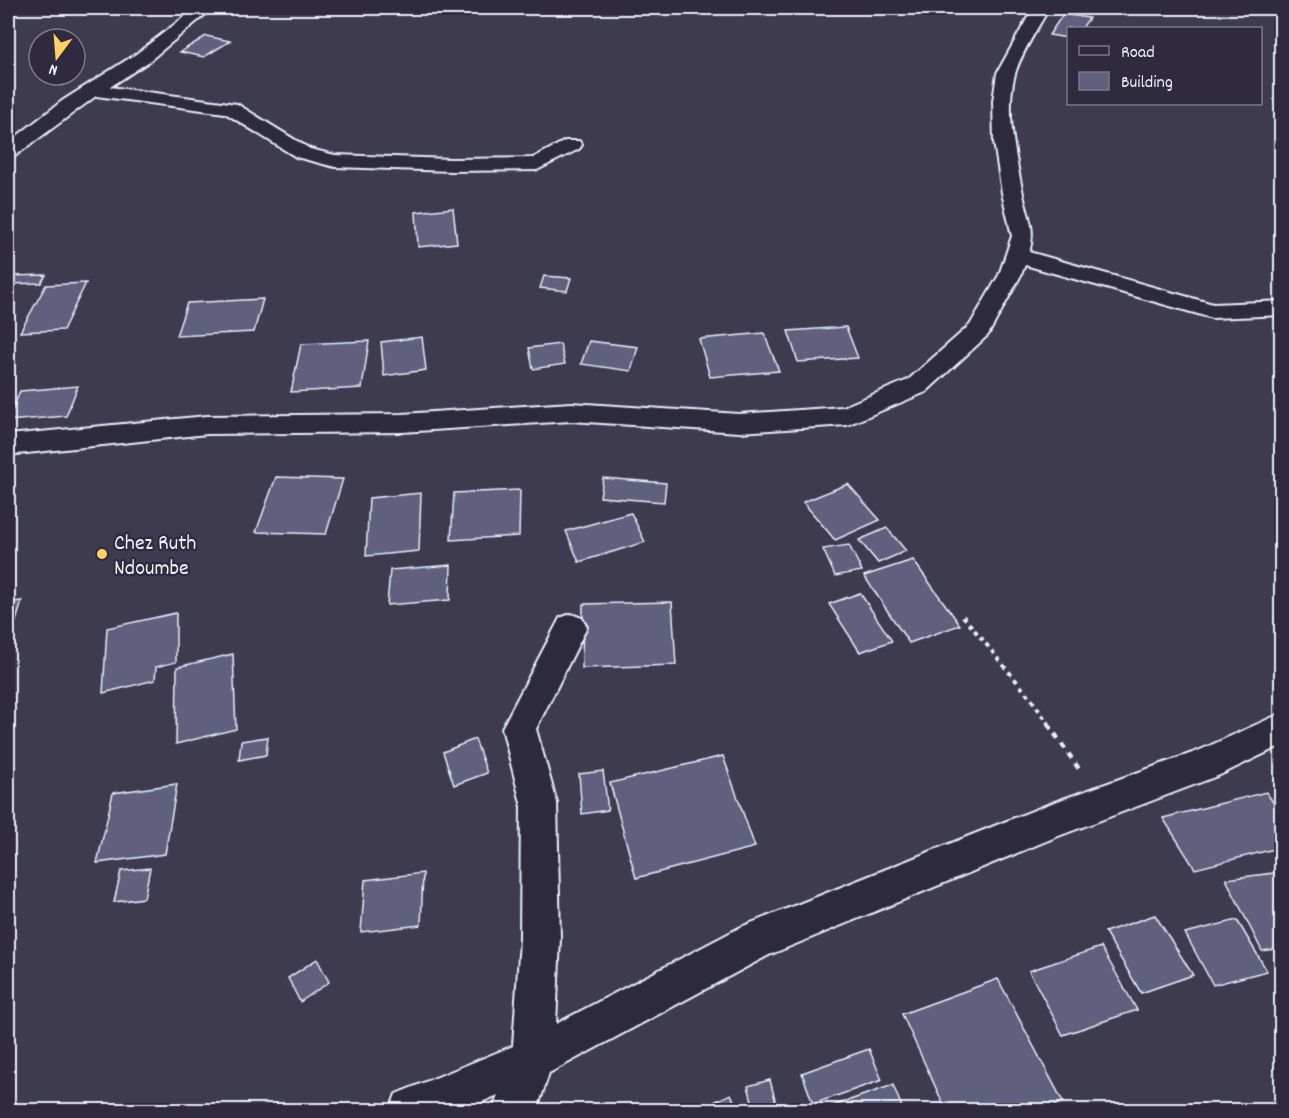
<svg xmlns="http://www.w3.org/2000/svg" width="1289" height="1118" font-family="Dekko,sans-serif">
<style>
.building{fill:#60607e;stroke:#e8f1f8;stroke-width:1.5}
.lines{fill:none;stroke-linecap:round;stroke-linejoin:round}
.street-casing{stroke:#e8f1f8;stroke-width:4}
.path-far1{stroke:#e8f1f8;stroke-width:4;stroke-dasharray:4.5 4.5;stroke-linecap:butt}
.path{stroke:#e8f1f8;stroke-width:4.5;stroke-dasharray:6 6;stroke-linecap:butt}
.street{fill:#2f2a3d;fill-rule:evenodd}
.poi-dot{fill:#ffd166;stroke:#2f2a3d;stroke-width:2}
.labels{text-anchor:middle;stroke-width:4.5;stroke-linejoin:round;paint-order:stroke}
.poi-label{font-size:22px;fill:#e8f1f8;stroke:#2f2a3d;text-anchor:start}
</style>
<rect width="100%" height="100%" fill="#3e3a50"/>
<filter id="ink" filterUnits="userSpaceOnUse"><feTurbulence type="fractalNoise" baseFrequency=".0167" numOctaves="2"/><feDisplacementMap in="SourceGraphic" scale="12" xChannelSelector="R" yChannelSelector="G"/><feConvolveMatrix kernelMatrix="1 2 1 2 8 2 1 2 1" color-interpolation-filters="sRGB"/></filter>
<g filter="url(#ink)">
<g class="building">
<polygon points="1063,14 1089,18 1082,28 1068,28 1068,38 1049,35"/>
<polygon points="206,36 230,41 204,57 180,52"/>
<polygon points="453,208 457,243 418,247 416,212"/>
<polygon points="46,275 41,283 8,284 10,276"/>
<polygon points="544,276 571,278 567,291 540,288"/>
<polygon points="86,283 63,330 20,332 46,285"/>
<polygon points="263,299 254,332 176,336 187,303"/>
<polygon points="846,327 858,358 798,362 788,331"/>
<polygon points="764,333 779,371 710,377 699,339"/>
<polygon points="422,337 426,370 384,376 381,342"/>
<polygon points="369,341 362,388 291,392 301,344"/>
<polygon points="589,341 638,347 631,371 581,364"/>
<polygon points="560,344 565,364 533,369 529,348"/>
<polygon points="78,386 66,416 8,421 20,391"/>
<polygon points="276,477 343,479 326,534 256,532"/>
<polygon points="603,478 666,483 664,502 600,497"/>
<polygon points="848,484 880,520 835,540 803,502"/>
<polygon points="520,490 519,536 451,540 454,493"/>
<polygon points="421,493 419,551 366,556 369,498"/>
<polygon points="631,513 645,542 579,562 566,531"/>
<polygon points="887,528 906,551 878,563 859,540"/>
<polygon points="849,545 862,571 835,576 823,549"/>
<polygon points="913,560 960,625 909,643 864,576"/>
<polygon points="451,565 450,600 387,605 390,570"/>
<polygon points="860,593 892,641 860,652 829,604"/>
<polygon points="22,601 14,628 8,629 8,603"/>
<polygon points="672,602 676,665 582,668 583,604"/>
<polygon points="176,613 176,662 156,667 155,680 103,693 107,628"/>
<polygon points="233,654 236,729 176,744 177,667"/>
<polygon points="268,737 266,755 239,760 241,741"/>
<polygon points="475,739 487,773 454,785 443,752"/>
<polygon points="723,756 755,847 636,878 610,783"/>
<polygon points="603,771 608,810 582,814 579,774"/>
<polygon points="177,784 165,854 97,863 113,793"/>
<polygon points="1266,792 1282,815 1282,847 1195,869 1163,818"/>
<polygon points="150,868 144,898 114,902 121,871"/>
<polygon points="1282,872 1282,948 1262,951 1226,879"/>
<polygon points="423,873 421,925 361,932 365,880"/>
<polygon points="1155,915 1193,975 1141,993 1105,932"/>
<polygon points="1237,920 1267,971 1213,985 1185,933"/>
<polygon points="1101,947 1137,1010 1063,1035 1029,971"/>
<polygon points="317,959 329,982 300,1002 288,978"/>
<polygon points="998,979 1063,1102 1044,1110 946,1110 902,1014"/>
<polygon points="869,1049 882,1080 813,1104 802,1073"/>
<polygon points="770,1080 776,1103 754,1108 748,1086"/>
<polygon points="893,1085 903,1110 821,1110"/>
<polygon points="731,1094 738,1110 717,1110 714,1102"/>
</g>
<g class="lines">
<g class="street-casing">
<g id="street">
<polygon points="196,8 213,8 148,62 110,87 237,104 310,149 335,155 451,159 533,158 565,141 579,141 582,145 579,149 537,170 451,171 335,167 296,157 225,113 96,96 15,156 8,158 8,143 62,101 136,54"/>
<path d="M1033,8H1049C1039,26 1020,55 1015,74C1005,110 1015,153 1022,189C1026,214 1037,227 1029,252L1213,304L1282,301V315L1212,318L1025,265L1021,275L988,335L926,392L847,425L739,432L571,421L402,432L207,434L8,455V435L207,416L402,414L571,403L739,414L843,407L908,380L970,325L999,275L1012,236L1002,193L994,142L993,101L997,73Z"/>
<polygon points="571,614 582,618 587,627 536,729 557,803 560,939 556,1024 741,927 1052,803 1198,751 1282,713 1282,745 1220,775 1056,837 769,955 549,1073 537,1110 493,1110 498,1095 463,1110 390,1110 396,1094 513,1046 520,939 521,803 502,728 560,618"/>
</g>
</g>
<polyline class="path-far1" points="963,616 1032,700 1049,725"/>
<polyline class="path" points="1048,724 1081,772"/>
<use href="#street" class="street"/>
</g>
</g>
<circle class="poi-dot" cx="102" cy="554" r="6"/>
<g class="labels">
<g class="poi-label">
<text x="114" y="549">Chez Ruth<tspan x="114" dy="25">Ndoumbe</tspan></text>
</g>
</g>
<rect width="1289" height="1118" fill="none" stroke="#2f2a3d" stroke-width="30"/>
<rect x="15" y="15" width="1259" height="1088" fill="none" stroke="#e8f1f8" stroke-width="2" filter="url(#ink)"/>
<rect x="1067" y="27" width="195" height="78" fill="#2f2a3d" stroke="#797a88" stroke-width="1.5"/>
<rect x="1079" y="46" width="30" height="9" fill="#2f2a3d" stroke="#797a88" stroke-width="1.5"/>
<text x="1121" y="57" font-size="18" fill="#e8f1f8">Road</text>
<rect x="1079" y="72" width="30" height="18" fill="#60607e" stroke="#797a88" stroke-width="1.5"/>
<text x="1121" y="87" font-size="18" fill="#e8f1f8">Building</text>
<g transform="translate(57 57) rotate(196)"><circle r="28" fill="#2f2a3d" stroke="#797a88" stroke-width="1.5"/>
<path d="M0-4.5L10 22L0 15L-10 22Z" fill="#ffd166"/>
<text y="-9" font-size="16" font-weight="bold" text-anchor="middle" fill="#e8f1f8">N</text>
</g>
</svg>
